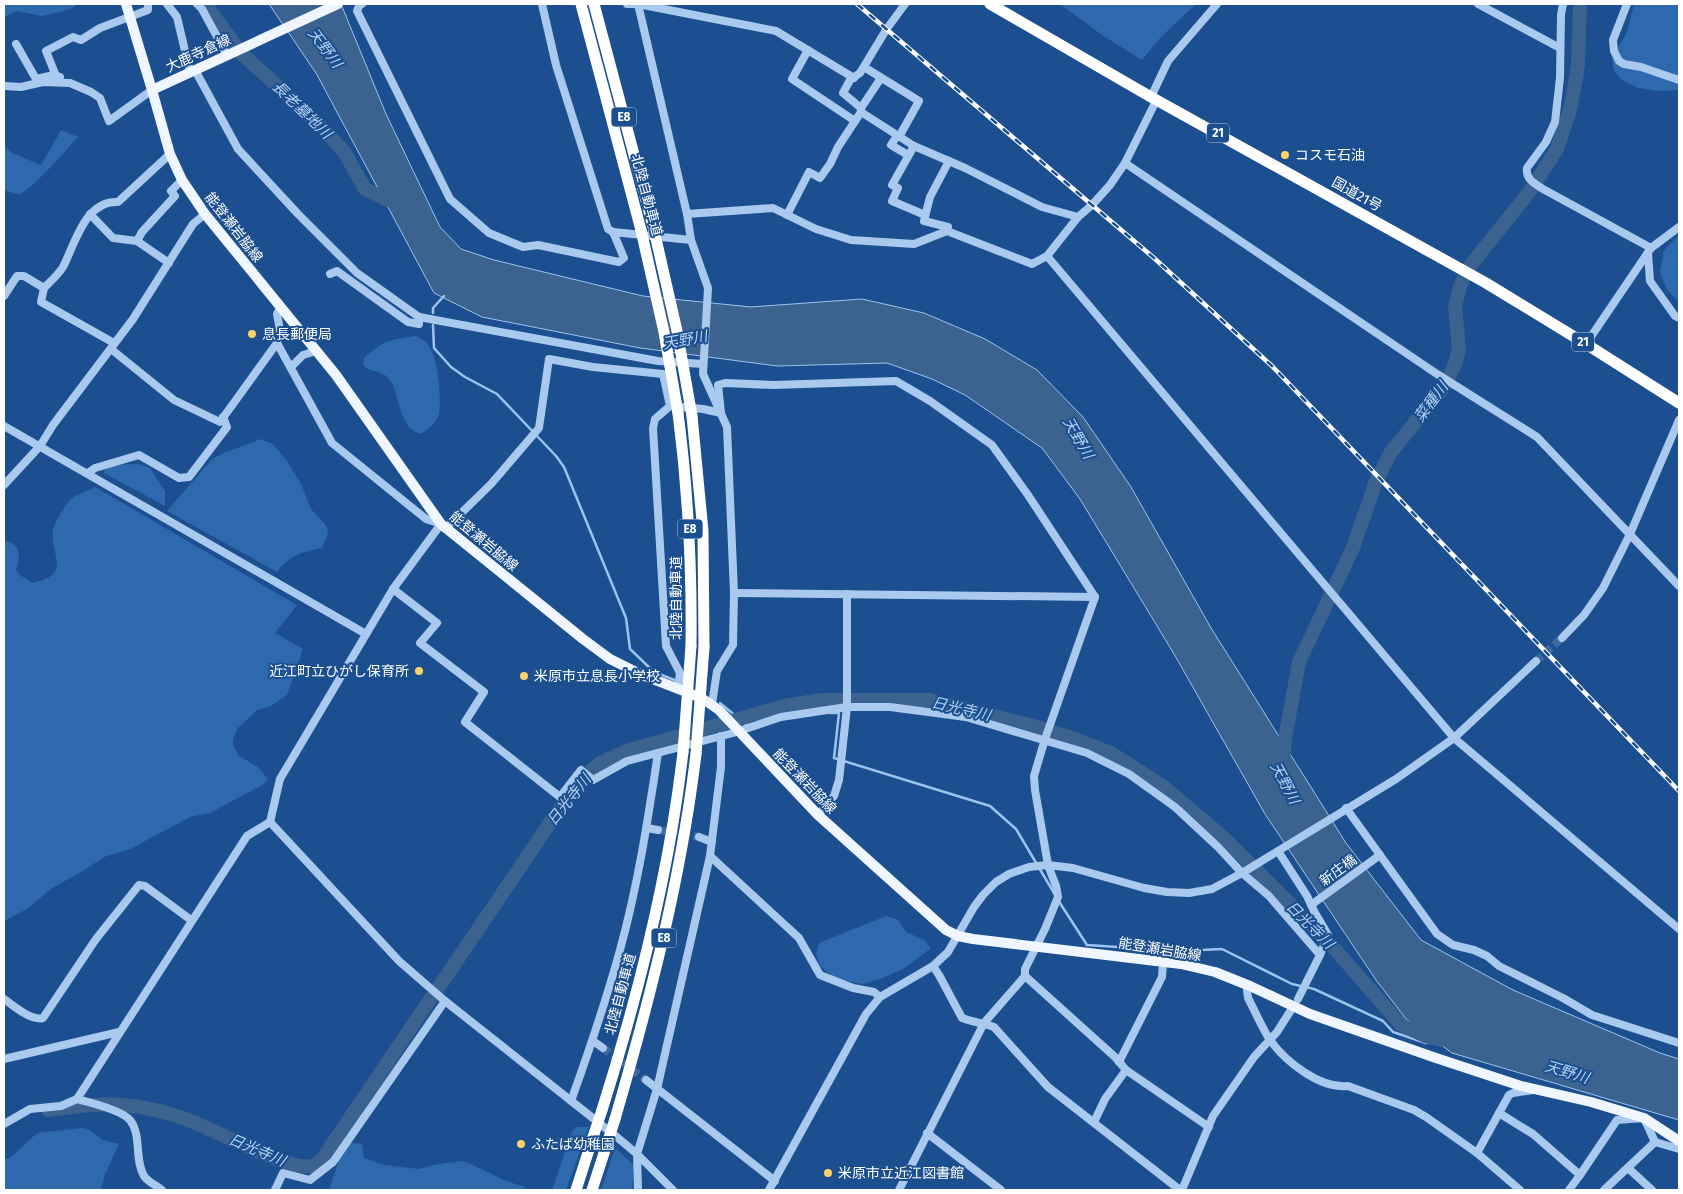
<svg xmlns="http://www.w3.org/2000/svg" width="1683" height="1194" font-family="'Fira Sans','Noto Sans JP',sans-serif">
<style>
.green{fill:#2e69ad}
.water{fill:#3c6290;stroke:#9cc4f0}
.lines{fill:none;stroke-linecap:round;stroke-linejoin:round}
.stream{stroke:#9cc4f0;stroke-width:2.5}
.river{stroke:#3c6290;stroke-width:14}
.minor-tunnel{stroke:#3d69a0;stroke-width:8;stroke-dasharray:8 4;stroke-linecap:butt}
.minor{stroke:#a9c9ee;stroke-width:8}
.major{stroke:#f0f6ff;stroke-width:10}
.highway{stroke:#fff;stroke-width:11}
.rail-casing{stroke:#fff;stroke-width:4.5}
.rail{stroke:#1b4f8f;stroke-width:2.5;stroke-dasharray:8;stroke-linecap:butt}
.highway-bridge{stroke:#fff;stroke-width:11}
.poi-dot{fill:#ffd166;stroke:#1b4f8f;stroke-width:2}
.labels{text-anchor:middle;stroke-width:4;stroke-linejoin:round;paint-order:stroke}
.shield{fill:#1b4f8f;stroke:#bbcadd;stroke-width:1}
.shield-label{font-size:12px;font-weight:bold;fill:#fff}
.street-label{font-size:14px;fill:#fff;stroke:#1b4f8f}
.poi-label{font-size:14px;fill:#fff;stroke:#1b4f8f;text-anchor:start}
.water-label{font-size:15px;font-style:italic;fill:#b5d3f5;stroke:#1b4f8f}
</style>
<rect width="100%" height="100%" fill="#1b4f8f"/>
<g class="green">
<polygon points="4,4 76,4 74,7 68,10 42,16 17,11 4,17"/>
<polygon points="1060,4 1196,4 1161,37 1142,60 1102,35"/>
<polygon points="1634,4 1679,4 1679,90 1658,91 1638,88 1622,80 1614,71 1612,59 1627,32"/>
<path d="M61,130L78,137C68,148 30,192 19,194C13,194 8,191 4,189V146L12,153L41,165Z"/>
<polygon points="1679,235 1679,302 1667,290 1660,272 1664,250"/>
<path d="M416,336C419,338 424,340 426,342C438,353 442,399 439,415C437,422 427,431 420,434C398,427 401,397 390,380C383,370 371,373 363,365L364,358C384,340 389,340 416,336Z"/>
<path d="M261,439L273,444L287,461L301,484L311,509L325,524L328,530L327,536L322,548C302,552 290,555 277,572L167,511L212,459L224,453Z"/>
<polygon points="138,464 150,468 165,491 165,506 104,473 105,467 111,465"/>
<path d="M95,487L297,605L275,633L303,649L287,695L271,706L257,710L238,728L233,739V745L239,756L258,767L268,779L264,784L210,813L190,817L130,849L104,857L83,871L52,888L27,909L4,921V540C21,545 21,555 16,570L20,575L32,583C73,575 50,556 53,529C54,524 66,503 71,499C77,494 88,491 95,487Z"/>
<polygon points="886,916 898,920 906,932 924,940 931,948 905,968 881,979 862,984 835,979 820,966 816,954 819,943"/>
<polygon points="577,1127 589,1127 566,1190 552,1190 572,1131"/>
<polygon points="82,1128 88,1129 103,1140 119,1144 105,1174 101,1190 4,1190 4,1159 9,1159 37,1133"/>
<polygon points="351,1143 362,1144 364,1158 384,1165 419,1169 432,1165 463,1161 469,1163 504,1180 524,1187 526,1190 329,1190 339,1160"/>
<polygon points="615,1148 634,1165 632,1190 601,1190"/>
</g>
<polygon class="water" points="269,4 341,4 386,114 440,227 461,249 494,260 643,296 751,307 862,299 924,313 985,339 1037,370 1083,417 1131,487 1211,628 1346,843 1421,940 1513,990 1660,1053 1679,1059 1679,1120 1452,1053 1406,1019 1376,980 1265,814 1174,654 1080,499 1042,448 965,395 932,379 887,363 777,366 640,348 482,317 434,293 316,73"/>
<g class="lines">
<g class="stream">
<polyline points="433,313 433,308 444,296"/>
<polyline points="433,325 434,348 451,367 465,377 497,394 556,456 564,467 626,618 630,649 654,672 677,681"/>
<polyline points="720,703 748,726"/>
<polyline points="830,713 839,713 834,758 990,806 1016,829 1054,893"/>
<polyline points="1058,900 1087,945 1180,951 1222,949 1292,984 1314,989 1383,1021 1393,1032 1426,1043 1439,1041"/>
</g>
<g class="river">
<polyline points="205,4 241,53 320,125 345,153 365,189 388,200 402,197"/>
<polyline points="1283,764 1285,739 1299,662 1353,548 1376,481 1391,452 1444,387 1455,364 1459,349 1455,306 1461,284 1470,266 1530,191 1557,149 1570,110 1575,84 1578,65 1580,4"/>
<polyline points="439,987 564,802 580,781 600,763 626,751 784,706 822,700 929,700 1037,727 1072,738 1111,753 1164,787 1223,837 1333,947 1401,1025 1425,1036 1441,1040 1449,1037"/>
<path d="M48,1110C72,1107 99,1103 124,1105C146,1107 170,1113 191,1121C215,1130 289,1171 311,1166C314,1166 318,1162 321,1161L431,998"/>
</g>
<g class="minor-tunnel">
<polyline points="1536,661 1562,638"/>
<polyline points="658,830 699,837"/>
<polyline points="603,1048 646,1080"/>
</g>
<g class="minor">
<polyline points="167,4 177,17 190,72"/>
<polyline points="197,4 202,9 227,55"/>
<polyline points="362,4 359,6 357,11 450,199 489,233 523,247 538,245 619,262 624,258 613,232 691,240 708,288 703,374 727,427 734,593 733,645 717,671 712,704"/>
<polyline points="542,4 556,65 608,229 613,232"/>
<polyline points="627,4 638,4 776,31 854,78"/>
<polyline points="638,4 687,214 691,240"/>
<polyline points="905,4 886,30 860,73 850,80 843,93 861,108 861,112 914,146 965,168 1042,207 1078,217"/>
<polyline points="1478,4 1560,48"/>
<path d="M1563,4L1561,15L1560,78L1555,122L1546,142L1527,168C1525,179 1535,184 1543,189L1651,248"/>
<polyline points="1627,4 1613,40 1614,51 1619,61 1624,64 1641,67 1679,80"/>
<polyline points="16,44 36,79 54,75 60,77"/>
<polyline points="808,50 792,79 855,121"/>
<polyline points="864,67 919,101 899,137"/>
<polyline points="195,70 238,149 298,214 357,273 419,317 658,361 703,364"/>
<polyline points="56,76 46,51 73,37 81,40 100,28 148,10 148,4"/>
<polyline points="4,86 21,87 43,82 70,83 91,92 100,98 109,121 152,90"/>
<polyline points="1151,97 1168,61 1217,4"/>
<polyline points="861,108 881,78"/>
<polyline points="897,136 891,145 908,155"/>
<polyline points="914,146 892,185 898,188 892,201 925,215"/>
<polyline points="1125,163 1437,374 1537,437 1679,586"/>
<polyline points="90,214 113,238 137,241 169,263"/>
<polyline points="687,214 773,208 816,229 851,240 914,244 947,231 1032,264 1047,256 1078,217 1092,205 1110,185 1125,163 1157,99"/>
<polyline points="787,215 809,172 820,178 830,164 838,147 861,112"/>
<polyline points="947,231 948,227 924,221 930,197 949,161"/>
<polyline points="137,241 142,232 175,196 171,191 182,180"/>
<polyline points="1648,253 1650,281 1675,316 1679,318"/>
<polyline points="1047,256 1454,738 1679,929"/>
<polyline points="330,274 337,271 408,322 419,324 419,317"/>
<path d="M44,288C50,282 58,275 63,267C75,244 85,200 118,202L170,154"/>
<polyline points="4,296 17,276 24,276 44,288 41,302 114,343"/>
<polyline points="280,308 277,314 280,330 277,343 332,443 426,519 441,524 393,589 280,779 270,822 399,961 445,1001 618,1138 637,1154 673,1190"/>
<polyline points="1586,344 1651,248 1679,227"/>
<polyline points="111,349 174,400 220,422 277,343"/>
<polyline points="291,367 303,355 316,351"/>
<polyline points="4,426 366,634"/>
<polyline points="88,473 95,468 139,455 179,478 189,477 227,427 223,417"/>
<polyline points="4,485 40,446 53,425 133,319 193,224 205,214"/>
<polyline points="445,529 491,484 539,428 549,359 593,367 663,374 670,406"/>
<polyline points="393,589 437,623 420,643 484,692 465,722 560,797 581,770 593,780 627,761 733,733 781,717 847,707 890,707 966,717 1087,753 1129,774 1175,807 1218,847 1242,873 1269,896 1320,955 1298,999"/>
<polyline points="734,593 1095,597"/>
<polyline points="1562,638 1584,615 1603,588 1630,534 1679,420"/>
<polyline points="678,688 680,673 666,646 653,428 655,419 670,406 703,409 721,413 718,385 725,383 773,385 896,381 930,401 992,445 1028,495 1095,597 1045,739 1034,776 1035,790 1048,865 1056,886 1058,897 1045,929 1025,969 1025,976 1115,1057 1126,1070 1105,1099 1094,1122"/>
<polyline points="1346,808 1437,934 1453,945 1474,950 1487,956 1499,966 1563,998 1592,1015 1679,1043"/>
<polyline points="818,815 834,796 839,780 847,707 847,594"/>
<polyline points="647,828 658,830"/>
<polyline points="699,837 712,842"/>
<polyline points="1278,851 1307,896 1314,911 1328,935 1320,955"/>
<polyline points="710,856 799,938 820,975 853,988 874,992 880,997"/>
<polyline points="1311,905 1380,855"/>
<path d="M933,966L939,975L962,1018C972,1022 983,1023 994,1027L1048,1087L1180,1190"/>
<path d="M1250,986L1247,990L1248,998C1255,1011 1262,1028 1270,1040C1286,1062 1320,1089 1348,1086L1414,1110L1426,1117L1477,1153L1520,1190"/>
<path d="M4,999C14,1006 31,1021 43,1018L96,939L139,885L145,886L191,920"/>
<polyline points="593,1041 603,1048"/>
<polyline points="4,1059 119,1032"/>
<polyline points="1119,1062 1162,977 1163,962"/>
<polyline points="1126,1070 1209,1127"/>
<polyline points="646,1080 775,1181"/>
<path d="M77,1099C89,1102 122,1110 130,1120C142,1135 134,1159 144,1176C148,1182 157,1186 162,1190"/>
<path d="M571,1101C589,1051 606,1001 620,950C638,885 648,819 658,753"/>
<polyline points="1499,1113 1533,1134 1580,1175 1569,1190"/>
<polyline points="4,1124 30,1109 61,1106 77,1099 247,836 270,822"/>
<polyline points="927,1133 1001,1190"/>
<polyline points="1477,1153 1509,1095 1513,1093 1533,1090"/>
<polyline points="1628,1168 1652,1190"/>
<polyline points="1580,1175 1617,1120 1644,1118 1655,1142"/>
<polyline points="275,1190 283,1173 310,1180 333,1162 445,1001"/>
<polyline points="638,1190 637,1154 657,1089 710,856 721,767 721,736"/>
<polyline points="769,1190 866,1014 880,997 933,966 948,952 974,907 983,895 996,882 1009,874 1029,867 1048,865 1073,868 1144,888 1167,892 1189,893 1212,889 1242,873 1396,779 1454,738 1536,661"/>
<polyline points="899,1190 984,1023 1025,976"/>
<polyline points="1182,1190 1213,1116 1254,1057 1277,1032 1291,1010"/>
<polyline points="1604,1190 1655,1142 1679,1149"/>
</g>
<g class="major">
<polyline points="126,4 152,90 338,4"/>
<polyline points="152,90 170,154 182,180 205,214 336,375 441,524 583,639 610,659 640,674 689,693 703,699 719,710 818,815 946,930 958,936 973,939 1181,964 1215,972 1250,986 1310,1014 1436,1058 1521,1086 1591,1102 1644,1118 1679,1141"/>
</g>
<g class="highway">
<polyline points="581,4 641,230"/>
<polyline points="594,4 654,230"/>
<polyline points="990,4 1151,97 1486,283 1586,344 1679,403"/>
<path d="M678,413C688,490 692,567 691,646"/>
<polyline points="692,416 703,531 704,647"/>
<path d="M602,1110C639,993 669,875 683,752"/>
<path d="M615,1119C650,999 681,879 696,754"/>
<polyline points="576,1190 593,1137"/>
<polyline points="592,1190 606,1147"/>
</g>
<g class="rail-casing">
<polyline id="rail" points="857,4 1154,258 1272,366 1679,791"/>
</g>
<use href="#rail" class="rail"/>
<g class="highway-bridge">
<polyline points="641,230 664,332 678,413"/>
<polyline points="654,230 677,331 692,416"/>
<polyline points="683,752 691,646"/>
<polyline points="696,754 704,647"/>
<polyline points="593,1137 602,1110"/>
<polyline points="606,1147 615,1119"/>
</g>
</g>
<g class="poi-dot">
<circle cx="1285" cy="155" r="5"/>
<circle cx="252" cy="334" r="5"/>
<circle cx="419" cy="671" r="5"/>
<circle cx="524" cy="676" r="5"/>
<circle cx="521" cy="1144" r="5"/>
<circle cx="828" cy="1173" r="5"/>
</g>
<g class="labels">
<g class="shield">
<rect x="611.5" y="107.5" width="25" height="19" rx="4"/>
<rect x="1207" y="123.5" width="22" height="19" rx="4"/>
<rect x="1572" y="332.5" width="22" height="19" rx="4"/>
<rect x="677.5" y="519.5" width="25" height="19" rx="4"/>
<rect x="651.5" y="928.5" width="25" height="19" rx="4"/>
</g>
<g class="shield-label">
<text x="624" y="121">E8</text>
<text x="1218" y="137">21</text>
<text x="1583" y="346">21</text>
<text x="690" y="533">E8</text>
<text x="664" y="942">E8</text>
</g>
<g class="street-label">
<text transform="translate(198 53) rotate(-25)" y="5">大鹿寺倉線</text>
<text transform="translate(1357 194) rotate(29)" y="5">国道21号</text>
<text transform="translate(647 195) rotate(75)" y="5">北陸自動車道</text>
<text transform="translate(234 227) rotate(52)" y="5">能登瀬岩脇線</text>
<text transform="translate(484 541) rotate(40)" y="5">能登瀬岩脇線</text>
<text transform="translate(676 598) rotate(-90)" y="5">北陸自動車道</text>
<text transform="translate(805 781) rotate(46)" y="5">能登瀬岩脇線</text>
<text transform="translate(1338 870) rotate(-36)" y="5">新庄橋</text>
<text transform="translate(1160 949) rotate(9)" y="5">能登瀬岩脇線</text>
<text transform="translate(620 994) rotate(-75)" y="5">北陸自動車道</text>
</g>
<g class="poi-label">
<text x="1295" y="160">コスモ石油</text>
<text x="262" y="339">息長郵便局</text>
<text x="409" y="676" text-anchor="end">近江町立ひがし保育所</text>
<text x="534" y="681">米原市立息長小学校</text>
<text x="531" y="1149">ふたば幼稚園</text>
<text x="838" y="1178">米原市立近江図書館</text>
</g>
<g class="water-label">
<text transform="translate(325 48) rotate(53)" y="5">天野川</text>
<text transform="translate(302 110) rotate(44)" y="5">長老墓地川</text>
<text transform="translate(685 340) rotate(-10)" y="5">天野川</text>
<text transform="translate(1431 402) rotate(-53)" y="5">菜種川</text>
<text transform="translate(1078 438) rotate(60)" y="5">天野川</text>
<text transform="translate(961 709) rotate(13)" y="5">日光寺川</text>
<text transform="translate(1285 783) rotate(62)" y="5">天野川</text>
<text transform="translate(569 800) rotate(-51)" y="5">日光寺川</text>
<text transform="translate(1310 925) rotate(45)" y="5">日光寺川</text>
<text transform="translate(1567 1072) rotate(17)" y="5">天野川</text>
<text transform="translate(257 1150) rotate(23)" y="5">日光寺川</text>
</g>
</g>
<rect width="1683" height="1194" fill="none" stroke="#ffffff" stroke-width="10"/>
</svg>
